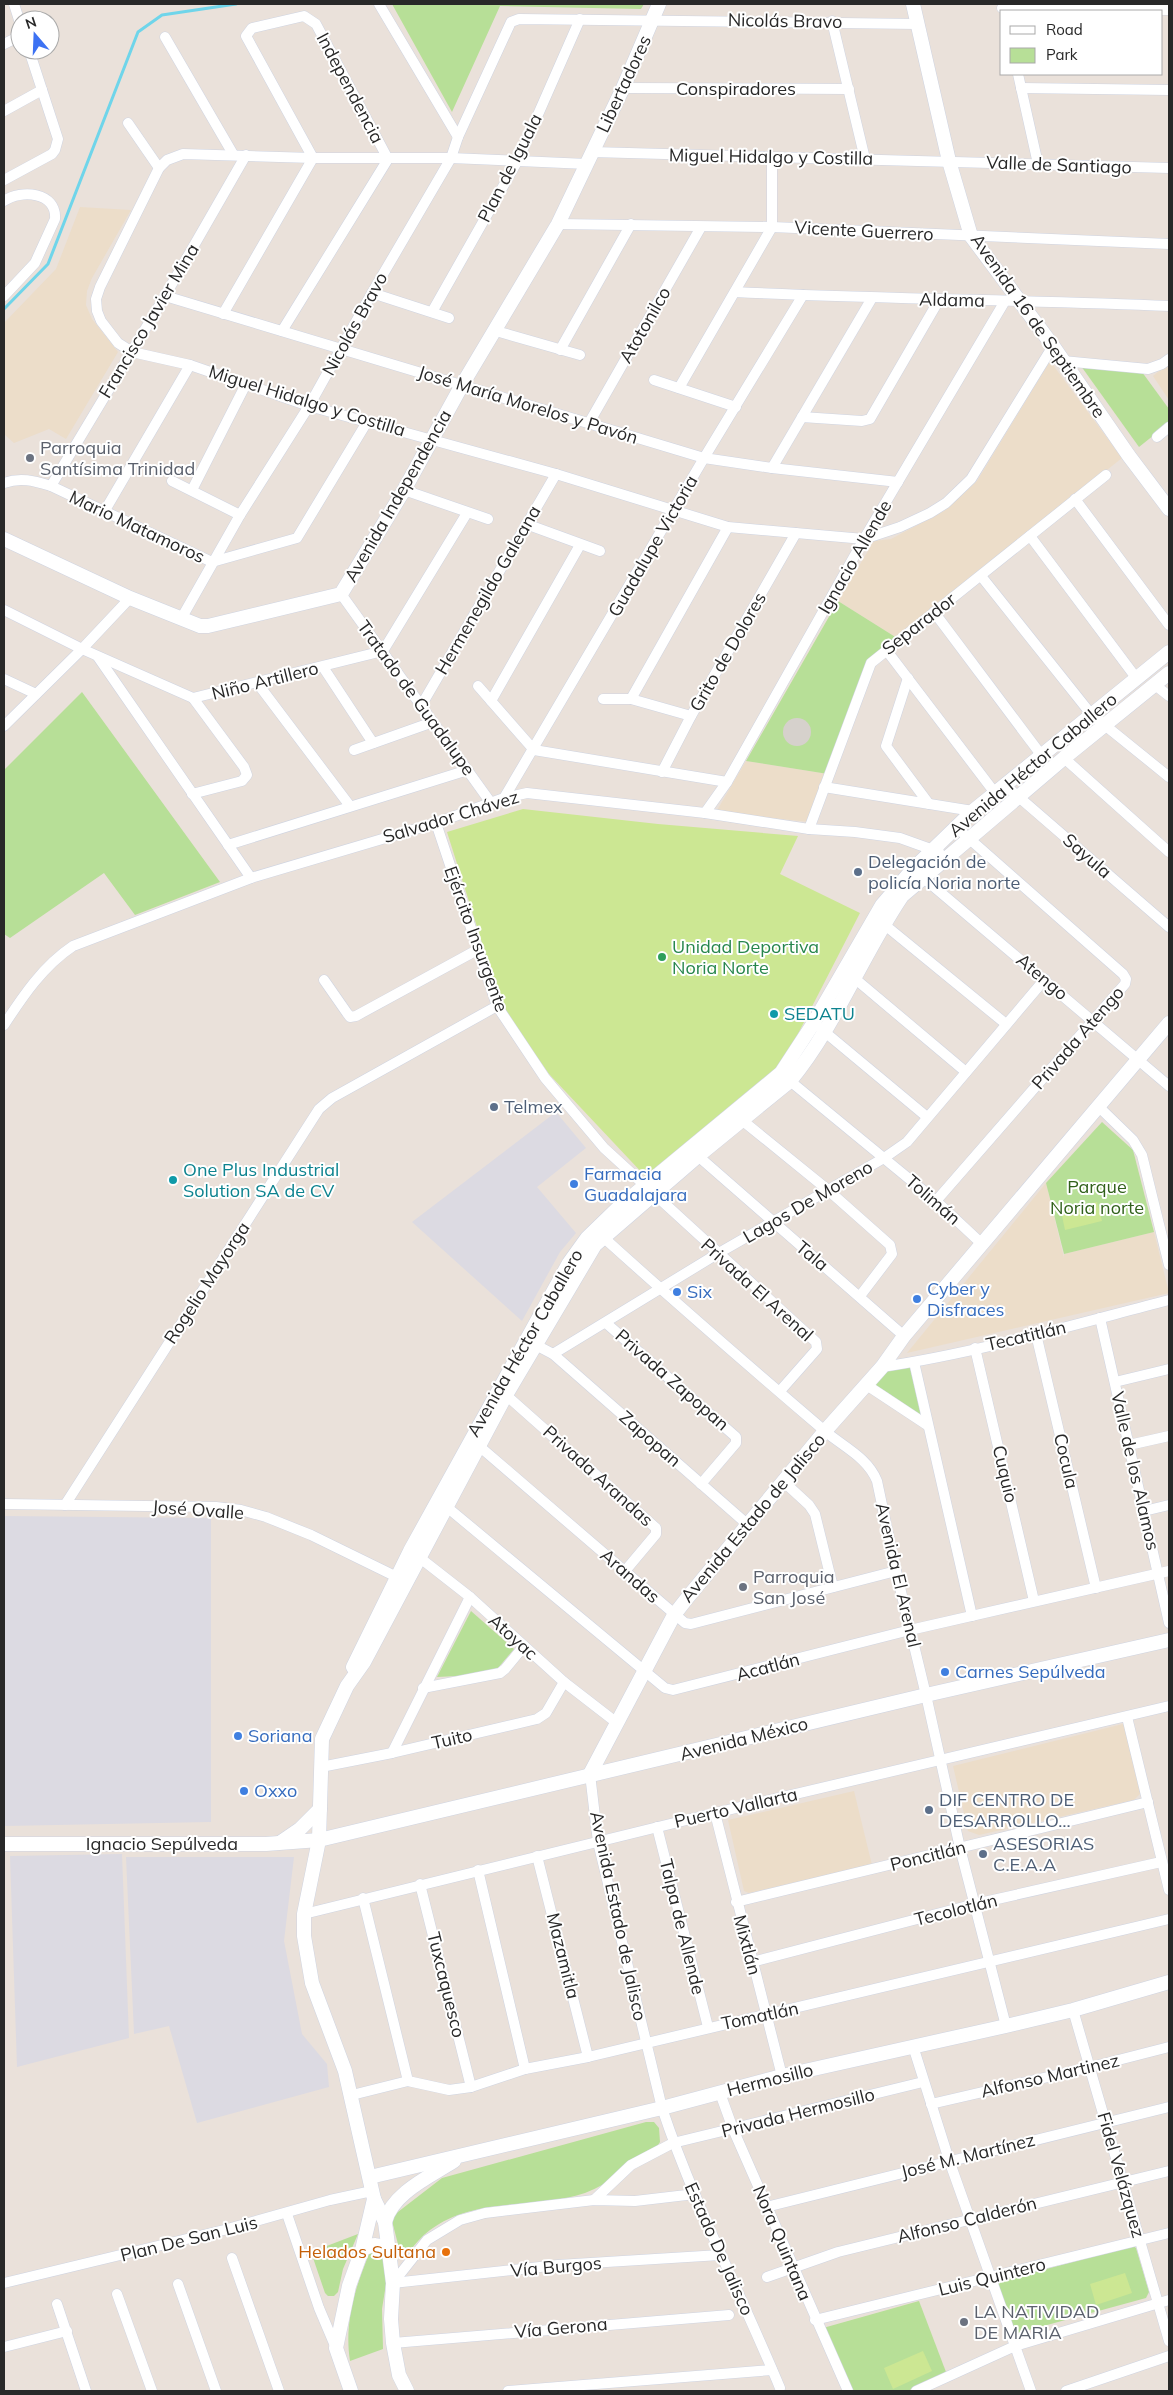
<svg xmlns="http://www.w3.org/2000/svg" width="1173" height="2395" font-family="Mulish,sans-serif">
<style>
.industrial{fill:#dcdae2}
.education{fill:#ecddc9}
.green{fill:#b7df97}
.pitch{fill:#cce793}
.plaza{fill:#d6d1cc}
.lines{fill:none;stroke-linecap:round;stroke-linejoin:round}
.stream{stroke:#6fd5ea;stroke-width:3}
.street-casing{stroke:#cfd4e1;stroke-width:11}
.secondary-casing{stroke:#cfd4e1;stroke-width:15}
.street{stroke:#fff;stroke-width:10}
.secondary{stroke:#fff;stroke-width:14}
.worship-dot{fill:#6b7280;stroke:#fff;stroke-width:2}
.service-dot{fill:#5c6f8a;stroke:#fff;stroke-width:2}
.leisure-dot{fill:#2e9e5b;stroke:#fff;stroke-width:2}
.culture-dot{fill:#0f9aa8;stroke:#fff;stroke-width:2}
.shop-dot{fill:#3f7fe0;stroke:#fff;stroke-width:2}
.food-dot{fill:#e8710a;stroke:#fff;stroke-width:2}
.labels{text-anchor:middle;stroke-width:4;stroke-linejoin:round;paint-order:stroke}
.street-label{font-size:18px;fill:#282828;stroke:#fff}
.worship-label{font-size:18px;fill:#5b616d;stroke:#fff;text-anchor:start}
.service-label{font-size:18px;fill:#4e5e75;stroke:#fff;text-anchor:start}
.leisure-label{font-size:18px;fill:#27864d;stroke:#fff;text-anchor:start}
.culture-label{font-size:18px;fill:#0d838f;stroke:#fff;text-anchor:start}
.shop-label{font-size:18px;fill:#366cbe;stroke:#fff;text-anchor:start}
.park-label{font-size:18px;fill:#31611b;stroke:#fff}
.food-label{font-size:18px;fill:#c56008;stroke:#fff;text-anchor:end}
</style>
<rect width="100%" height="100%" fill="#eae1da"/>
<g class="industrial">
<polygon points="556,1112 586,1148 537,1187 576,1233 560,1252 522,1321 412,1222"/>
<polygon points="4,1516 211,1518 211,1822 4,1826"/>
<polygon points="122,1854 129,2038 17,2067 10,1856"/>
<polygon points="126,1857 294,1857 284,1941 302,2034 327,2064 329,2087 197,2123 169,2026 134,2034"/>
</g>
<g class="education">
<polygon points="80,207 131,210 92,278 87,291 86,305 92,319 118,352 66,439 49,429 14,443 4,434 4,323 56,269"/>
<polygon points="1050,361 1122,458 897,638 838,601 874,541 891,539 944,511 977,481"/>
<polygon points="1169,363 1169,400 1153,376"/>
<polygon points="746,761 828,774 810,822 716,812"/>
<polygon points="1046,1183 1064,1258 1064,1254 1154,1232 1169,1293 907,1353"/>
<polygon points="1123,1724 1128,1728 1142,1792 1134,1800 979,1835 968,1831 953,1766"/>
<polygon points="854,1791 872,1865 749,1893 744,1891 728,1820"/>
</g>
<g class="green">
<polygon points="392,4 644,4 641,9 500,6 452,112"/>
<polygon points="1081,366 1142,372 1169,409 1169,423 1139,447"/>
<polygon points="838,601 897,638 869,660 828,774 746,761"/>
<polygon points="82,692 220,882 135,915 104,873 10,938 4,934 4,770"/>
<polygon points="1102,1122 1133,1150 1154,1232 1064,1254 1046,1183"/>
<polygon points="910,1367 921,1415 874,1384 888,1370"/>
<polygon points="471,1611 514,1649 498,1668 477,1675 437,1677"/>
<path d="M646,2122H654L659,2128L660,2142L656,2148C634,2163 610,2184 585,2193C534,2210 475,2196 430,2230C422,2236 415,2244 409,2252H400L392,2221L394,2215L442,2178Z"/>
<polygon points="358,2234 343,2269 338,2292 334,2296 328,2296 325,2293 311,2252"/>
<polygon points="1133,2246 1136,2248 1149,2292 1146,2298 1014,2334 997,2282"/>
<path d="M370,2252H383L387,2278L382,2309L383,2349L350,2361C344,2323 355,2287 370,2252Z"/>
<polygon points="919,2301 946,2372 908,2391 852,2391 823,2328"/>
</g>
<g class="pitch">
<polygon points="523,809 658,824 798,836 780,874 860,913 782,1065 645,1176 549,1074 503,1009 447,832"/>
<polygon points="1097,1202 1102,1221 1065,1230 1061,1211"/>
<polygon points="1125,2273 1132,2293 1096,2305 1090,2284"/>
<polygon points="923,2351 932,2371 893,2389 884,2368"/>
</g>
<circle class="plaza" cx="797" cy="732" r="14"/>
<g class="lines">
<polyline class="stream" points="4,309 48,264 138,32 162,15 236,4"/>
<g class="street-casing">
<g id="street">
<polyline points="14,4 20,23"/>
<polyline points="379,4 458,137"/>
<polyline points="1002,8 1169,10"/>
<polyline points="832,21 865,159"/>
<polyline points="165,37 233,154"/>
<polyline points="4,44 20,36"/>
<polyline points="1018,74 1038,164"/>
<polyline points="623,88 849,89"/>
<polyline points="1021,88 1169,90"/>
<polyline points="4,111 42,90"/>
<polyline points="128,123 159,168"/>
<polyline points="592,152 1169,168"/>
<polyline points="587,164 451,158 313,158 183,154 167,160 159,168 100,287 96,299 97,311 101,321 118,343 132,352 190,365 309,406 556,474 728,527 864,539 900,527 930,513 946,503 971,479 1053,346"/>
<polyline points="4,180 52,154 55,150 58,139 29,50"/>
<path d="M4,201C21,189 57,192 55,219L35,263L4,296"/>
<polyline points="558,224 772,227 1169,244"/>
<path d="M735,292C880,299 1025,300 1169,306"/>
<polyline points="372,293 449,318"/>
<polyline points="165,296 704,458 772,468 898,482"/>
<polyline points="432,312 518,160 580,19"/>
<polyline points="223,314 313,158 246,36 252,28 304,16 316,24 388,159 282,331"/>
<polyline points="496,331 580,355"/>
<polyline points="560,350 631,224"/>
<polyline points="1063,361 1148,369 1162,364 1169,359"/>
<polyline points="654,380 736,407"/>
<polyline points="679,388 772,227 772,158"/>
<polyline points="802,417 862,421 870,419 939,300"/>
<polyline points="589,423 701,227"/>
<polyline points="1157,437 1169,427"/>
<polyline points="772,468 872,298"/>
<polyline points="172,481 240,515"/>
<path d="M4,483C21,477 34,481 51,486L212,562L297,538L367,422"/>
<polyline points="51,486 165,296 246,155"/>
<polyline points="192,490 246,384"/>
<polyline points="404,490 488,519"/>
<polyline points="1075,499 1169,625"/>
<polyline points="104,512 190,365"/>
<polyline points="526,524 600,551"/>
<polyline points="1030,536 1137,679"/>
<polyline points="981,576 1091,714 1169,777"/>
<polyline points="341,594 491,803"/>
<polyline points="4,610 82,649 193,698 383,651 467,513"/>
<polyline points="934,612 1042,756"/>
<polyline points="181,619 240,515 309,406 372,293 451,158 458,137 511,22 519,19 918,24"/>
<polyline points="887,651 995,793"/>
<polyline points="98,657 251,878"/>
<polyline points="323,667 373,743"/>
<polyline points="908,678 886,746 929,804"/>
<polyline points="4,679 36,694"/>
<polyline points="258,684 350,806"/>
<polyline points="1155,685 1169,696"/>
<polyline points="478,686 534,750 727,782"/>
<polyline points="603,699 631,699 691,716"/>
<polyline points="631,699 728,527"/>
<polyline points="491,701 580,545"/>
<polyline points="421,706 556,474"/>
<polyline points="4,726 82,649 130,598"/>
<polyline points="354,750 433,722"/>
<polyline points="1064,758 1169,852"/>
<polyline points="662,772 691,716 796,533"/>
<polyline points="1005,785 1169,927"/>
<polyline points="824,787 973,811"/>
<polyline points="192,794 242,781 247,775 244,767 193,698"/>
<polyline points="504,798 704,458 803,295"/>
<polyline points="705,813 727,782 864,539 1005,301"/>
<polyline points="436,823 497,1006 545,1078 604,1148 816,1342 817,1349 780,1391"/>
<polyline points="809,829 871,663 1106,475"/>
<polyline points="228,845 468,770"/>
<polyline points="920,875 1169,1086"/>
<polyline points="880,921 1006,1024"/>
<polyline points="853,977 966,1072"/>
<polyline points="324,980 347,1013 350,1017 356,1016 477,950"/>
<path d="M4,1025C23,996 43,966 73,946L251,878L436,823L504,798L527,793L705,813L809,829L855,832L900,838L939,852"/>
<polyline points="820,1028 927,1117"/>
<polyline points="790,1081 936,1201 982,1244"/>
<polyline points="1099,1107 1133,1140 1142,1155 1169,1265"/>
<polyline points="740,1116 743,1121 828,1190 890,1245 892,1254 860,1296"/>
<polyline points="698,1156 904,1336"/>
<polyline points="936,1201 1125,984 1126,979 1123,974 956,827"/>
<path d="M603,1237C676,1303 751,1368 826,1432C844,1447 868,1458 877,1481L896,1571L926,1695L960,1848L1006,2026"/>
<polyline points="1100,1318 1169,1623"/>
<polyline points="606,1323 736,1437 736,1443 701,1484"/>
<polyline points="1036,1334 1096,1588"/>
<polyline points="530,1342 553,1354 747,1524"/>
<polyline points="975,1348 1034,1601"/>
<polyline points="553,1354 717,1254 884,1158 907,1142 1045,979"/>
<polyline points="914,1362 972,1616"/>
<path d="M882,1367C977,1353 1076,1324 1169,1300"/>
<polyline points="1115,1382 1169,1369"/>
<polyline points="865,1384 927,1425"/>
<polyline points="500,1392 506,1395 656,1528 656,1534 625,1571"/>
<polyline points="1129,1445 1169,1436"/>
<polyline points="479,1446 685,1623 691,1624 896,1571"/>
<polyline points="784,1482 809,1505 815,1514 833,1587"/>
<polyline points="442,1503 665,1688 673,1690 910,1630 1169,1571"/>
<polyline points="4,1504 216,1507 241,1510 266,1517 311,1535 403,1580"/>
<polyline points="65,1505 319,1109 332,1098 497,1006"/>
<polyline points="1144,1511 1169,1505"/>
<polyline points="415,1554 470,1597 564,1682 617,1723"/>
<polyline points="423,1688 500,1673 505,1669 524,1646"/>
<polyline points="1127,1717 1169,1890"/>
<polyline points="392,1753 470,1597"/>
<polyline points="321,1767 392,1753 537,1719 546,1713 564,1682"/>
<path d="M590,1774L598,1842L662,2108C694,2204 741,2294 780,2388"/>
<polyline points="715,1813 782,2076"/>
<polyline points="657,1827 708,2027"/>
<polyline points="537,1856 588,2057"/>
<polyline points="478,1870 525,2069"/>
<polyline points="420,1884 471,2087"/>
<polyline points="363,1898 408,2081"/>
<polyline points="736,1902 1148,1802"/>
<polyline points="304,1914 715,1813 1169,1706"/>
<polyline points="752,1962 975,1904 1161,1862"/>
<polyline points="1073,2010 1169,2341"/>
<polyline points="913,2046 949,2160 1031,2391"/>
<polyline points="720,2093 733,2129 848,2391"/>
<polyline points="352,2095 408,2081 449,2090 471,2087 525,2069 588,2057 1169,1919"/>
<polyline points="931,2104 1091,2067 1169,2047"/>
<polyline points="594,2200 631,2165 673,2143 923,2082"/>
<polyline points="766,2207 1169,2107"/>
<polyline points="287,2214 319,2308 336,2348"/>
<polyline points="232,2258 279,2391"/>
<polyline points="767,2277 838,2252 1169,2171"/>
<polyline points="4,2283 224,2230 330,2200 372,2191"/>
<polyline points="393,2283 427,2240 460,2220 485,2213 594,2200 635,2201 695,2194"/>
<polyline points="393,2283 558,2265 720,2255"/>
<polyline points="178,2284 216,2391"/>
<polyline points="117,2294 152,2391"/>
<polyline points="57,2304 86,2391"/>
<polyline points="815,2320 1169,2233"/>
<polyline points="393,2343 729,2315"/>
<polyline points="4,2347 67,2331"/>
<polyline points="508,2391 772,2370"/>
<polyline points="916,2391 1015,2346 1169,2300"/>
<polyline points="1066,2391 1169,2356"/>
</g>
</g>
<g class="secondary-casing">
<g id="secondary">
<polyline points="913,4 949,161 971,236 1053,346 1129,456 1169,509"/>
<polyline points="4,539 130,598 200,626 208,626 341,594 404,490 462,385 558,224 623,88 659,4"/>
<polyline points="353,1667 410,1551 569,1263 587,1238 618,1208 781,1073 813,1024 882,905 913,869 973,811 1169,652"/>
<polyline points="590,1774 674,1615 688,1597 825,1431 882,1367 904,1336 1169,1023"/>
<polyline points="281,1842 300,1829 320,1809"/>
<polyline points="4,1844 266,1844 319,1840 926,1695 1169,1640"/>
<polyline points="370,2177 662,2108 782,2076 1006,2026 1073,2010 1169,1982"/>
<path d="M385,2222C392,2193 431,2176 454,2161"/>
<path d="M362,2250C373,2243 379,2244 390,2250"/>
<polyline points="351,2391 336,2348 349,2286 362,2250 374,2199"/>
<path d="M407,2391L399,2375L393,2343L391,2319L393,2283L385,2222L374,2199L345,2071L312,1983L304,1936V1914L319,1840L322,1739L347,1686L364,1662L506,1395L595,1245L698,1156L790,1081C835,1027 862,955 902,896L1064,758L1169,673"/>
</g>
</g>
<use href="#street" class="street"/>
<use href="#secondary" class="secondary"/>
</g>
<g class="worship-dot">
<circle cx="30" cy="458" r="5"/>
<circle cx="743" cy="1587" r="5"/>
<circle cx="964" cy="2322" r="5"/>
</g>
<g class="service-dot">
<circle cx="858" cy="872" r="5"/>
<circle cx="494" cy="1107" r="5"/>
<circle cx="929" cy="1810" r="5"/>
<circle cx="983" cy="1854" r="5"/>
</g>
<circle class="leisure-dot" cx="662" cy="957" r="5"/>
<g class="culture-dot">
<circle cx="774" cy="1014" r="5"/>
<circle cx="173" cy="1180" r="5"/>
</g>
<g class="shop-dot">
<circle cx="574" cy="1184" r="5"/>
<circle cx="677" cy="1292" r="5"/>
<circle cx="917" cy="1299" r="5"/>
<circle cx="945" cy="1672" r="5"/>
<circle cx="238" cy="1736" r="5"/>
<circle cx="244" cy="1791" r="5"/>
</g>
<circle class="food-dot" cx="446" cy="2252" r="5"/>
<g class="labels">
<g class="street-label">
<text transform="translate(785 21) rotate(1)" y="6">Nicolás Bravo</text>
<text transform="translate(624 84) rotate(-65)" y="6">Libertadores</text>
<text transform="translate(350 88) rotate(62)" y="6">Independencia</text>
<text x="736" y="95">Conspiradores</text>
<text transform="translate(771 157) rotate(1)" y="6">Miguel Hidalgo y Costilla</text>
<text transform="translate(1059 165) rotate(2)" y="6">Valle de Santiago</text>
<text transform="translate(510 168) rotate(-63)" y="6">Plan de Iguala</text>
<text transform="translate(864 231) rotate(3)" y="6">Vicente Guerrero</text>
<text transform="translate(952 300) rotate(1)" y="6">Aldama</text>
<text transform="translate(149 321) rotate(-59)" y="6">Francisco Javier Mina</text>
<text transform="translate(355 324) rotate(-61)" y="6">Nicolás Bravo</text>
<text transform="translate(645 325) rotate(-60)" y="6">Atotonilco</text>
<text transform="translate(1038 326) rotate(55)" y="6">Avenida 16 de Septiembre</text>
<text transform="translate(307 401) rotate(17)" y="6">Miguel Hidalgo y Costilla</text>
<text transform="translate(528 405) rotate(17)" y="6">José María Morelos y Pavón</text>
<text transform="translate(398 496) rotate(-60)" y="6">Avenida Independencia</text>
<text transform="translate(137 527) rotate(25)" y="6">Mario Matamoros</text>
<text transform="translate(653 546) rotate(-60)" y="6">Guadalupe Victoria</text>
<text transform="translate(855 557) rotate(-60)" y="6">Ignacio Allende</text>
<text transform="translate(488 590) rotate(-60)" y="6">Hermenegildo Galeana</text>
<text transform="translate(919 624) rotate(-38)" y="6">Separador</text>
<text transform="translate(728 652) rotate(-60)" y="6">Grito de Dolores</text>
<text transform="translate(265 681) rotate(-14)" y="6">Niño Artillero</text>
<text transform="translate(416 698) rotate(54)" y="6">Tratado de Guadalupe</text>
<text transform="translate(1033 765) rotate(-40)" y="6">Avenida Héctor Caballero</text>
<text transform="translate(451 817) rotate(-17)" y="6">Salvador Chávez</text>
<text transform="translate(1087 856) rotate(41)" y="6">Sayula</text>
<text transform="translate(476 939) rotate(70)" y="6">Ejército Insurgente</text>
<text transform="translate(1042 977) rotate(40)" y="6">Atengo</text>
<text transform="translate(1078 1038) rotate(-49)" y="6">Privada Atengo</text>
<text transform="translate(933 1200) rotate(41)" y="6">Tolimán</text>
<text transform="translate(808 1202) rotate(-30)" y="6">Lagos De Moreno</text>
<text transform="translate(812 1256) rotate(40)" y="6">Tala</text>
<text transform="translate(207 1283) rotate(-57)" y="6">Rogelio Mayorga</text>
<text transform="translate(757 1290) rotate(42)" y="6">Privada El Arenal</text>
<text transform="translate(1026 1336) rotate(-13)" y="6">Tecatitlán</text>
<text transform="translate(525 1343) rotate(-60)" y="6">Avenida Héctor Caballero</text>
<text transform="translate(672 1380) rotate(41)" y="6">Privada Zapopan</text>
<text transform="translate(650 1439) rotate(41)" y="6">Zapopan</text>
<text transform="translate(1066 1461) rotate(77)" y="6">Cocula</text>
<text transform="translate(1135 1471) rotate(77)" y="6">Valle de los Alamos</text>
<text transform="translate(1005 1474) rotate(77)" y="6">Cuquio</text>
<text transform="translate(598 1476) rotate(42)" y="6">Privada Arandas</text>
<text transform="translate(198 1510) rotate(4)" y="6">José Ovalle</text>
<text transform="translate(753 1518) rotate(-50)" y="6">Avenida Estado de Jalisco</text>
<text transform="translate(898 1575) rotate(77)" y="6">Avenida El Arenal</text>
<text transform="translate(630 1576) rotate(41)" y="6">Arandas</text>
<text transform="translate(513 1637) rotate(42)" y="6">Atoyac</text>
<text transform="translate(768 1667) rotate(-15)" y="6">Acatlán</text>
<text transform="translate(452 1739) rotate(-13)" y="6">Tuito</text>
<text transform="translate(744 1739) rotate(-14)" y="6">Avenida México</text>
<text transform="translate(736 1808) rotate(-13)" y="6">Puerto Vallarta</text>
<text x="162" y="1850">Ignacio Sepúlveda</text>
<text transform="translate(928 1856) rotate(-14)" y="6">Poncitlán</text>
<text transform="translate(956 1910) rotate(-14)" y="6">Tecolotlán</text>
<text transform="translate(618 1916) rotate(78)" y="6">Avenida Estado de Jalisco</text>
<text transform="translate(682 1927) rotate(76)" y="6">Talpa de Allende</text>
<text transform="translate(747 1945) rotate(75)" y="6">Mixtlán</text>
<text transform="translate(563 1956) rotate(76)" y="6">Mazamitla</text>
<text transform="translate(446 1985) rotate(76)" y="6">Tuxcaquesco</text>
<text transform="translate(760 2016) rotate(-12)" y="6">Tomatlán</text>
<text transform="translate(1050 2076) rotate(-13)" y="6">Alfonso Martinez</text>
<text transform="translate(770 2080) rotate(-14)" y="6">Hermosillo</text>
<text transform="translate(798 2113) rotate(-14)" y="6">Privada Hermosillo</text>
<text transform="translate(968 2156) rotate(-14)" y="6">José M. Martínez</text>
<text transform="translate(1121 2175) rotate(74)" y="6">Fidel Velázquez</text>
<text transform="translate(967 2220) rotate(-14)" y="6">Alfonso Calderón</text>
<text transform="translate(189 2239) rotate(-14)" y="6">Plan De San Luis</text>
<text transform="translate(782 2243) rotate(67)" y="6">Nora Quintana</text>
<text transform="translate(719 2249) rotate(66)" y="6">Estado De Jalisco</text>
<text transform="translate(556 2267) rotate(-5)" y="6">Vía Burgos</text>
<text transform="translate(992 2277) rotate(-14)" y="6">Luis Quintero</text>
<text transform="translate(561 2328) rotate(-5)" y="6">Vía Gerona</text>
</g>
<g class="worship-label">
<text x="40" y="454">Parroquia<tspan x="40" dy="21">Santísima Trinidad</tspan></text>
<text x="753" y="1583">Parroquia<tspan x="753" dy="21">San José</tspan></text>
<text x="974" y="2318">LA NATIVIDAD<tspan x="974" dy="21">DE MARIA</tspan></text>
</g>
<g class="service-label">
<text x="868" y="868">Delegación de<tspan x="868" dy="21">policía Noria norte</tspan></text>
<text x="504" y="1113">Telmex</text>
<text x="939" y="1806">DIF CENTRO DE<tspan x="939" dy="21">DESARROLLO…</tspan></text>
<text x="993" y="1850">ASESORIAS<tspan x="993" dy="21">C.E.A.A</tspan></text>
</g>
<g class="leisure-label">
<text x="672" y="953">Unidad Deportiva<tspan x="672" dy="21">Noria Norte</tspan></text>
</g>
<g class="culture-label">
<text x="784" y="1020">SEDATU</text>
<text x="183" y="1176">One Plus Industrial<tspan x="183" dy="21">Solution SA de CV</tspan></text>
</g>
<g class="shop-label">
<text x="584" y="1180">Farmacia<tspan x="584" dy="21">Guadalajara</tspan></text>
<text x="927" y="1295">Cyber y<tspan x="927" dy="21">Disfraces</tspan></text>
<text x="687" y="1298">Six</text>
<text x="955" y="1678">Carnes Sepúlveda</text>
<text x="248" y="1742">Soriana</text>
<text x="254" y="1797">Oxxo</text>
</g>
<g class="park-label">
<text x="1097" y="1193">Parque<tspan x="1097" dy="21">Noria norte</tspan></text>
</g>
<g class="food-label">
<text x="436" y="2258">Helados Sultana</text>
</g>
</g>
<rect width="1173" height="2395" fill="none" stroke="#282828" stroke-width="10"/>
<rect x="1000" y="10" width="162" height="65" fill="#ffffff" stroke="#a9a9a9"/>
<rect x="1010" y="26" width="25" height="8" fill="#ffffff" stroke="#a9a9a9"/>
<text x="1046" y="35" font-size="15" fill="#282828">Road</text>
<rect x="1010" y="48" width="25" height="15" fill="#b7df97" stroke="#a9a9a9"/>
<text x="1046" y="60" font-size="15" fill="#282828">Park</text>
<g transform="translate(35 35) rotate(341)"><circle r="24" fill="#ffffff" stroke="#a9a9a9"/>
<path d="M0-4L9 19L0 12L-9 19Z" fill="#3d72f3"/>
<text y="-8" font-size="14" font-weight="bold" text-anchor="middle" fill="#282828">N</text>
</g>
</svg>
